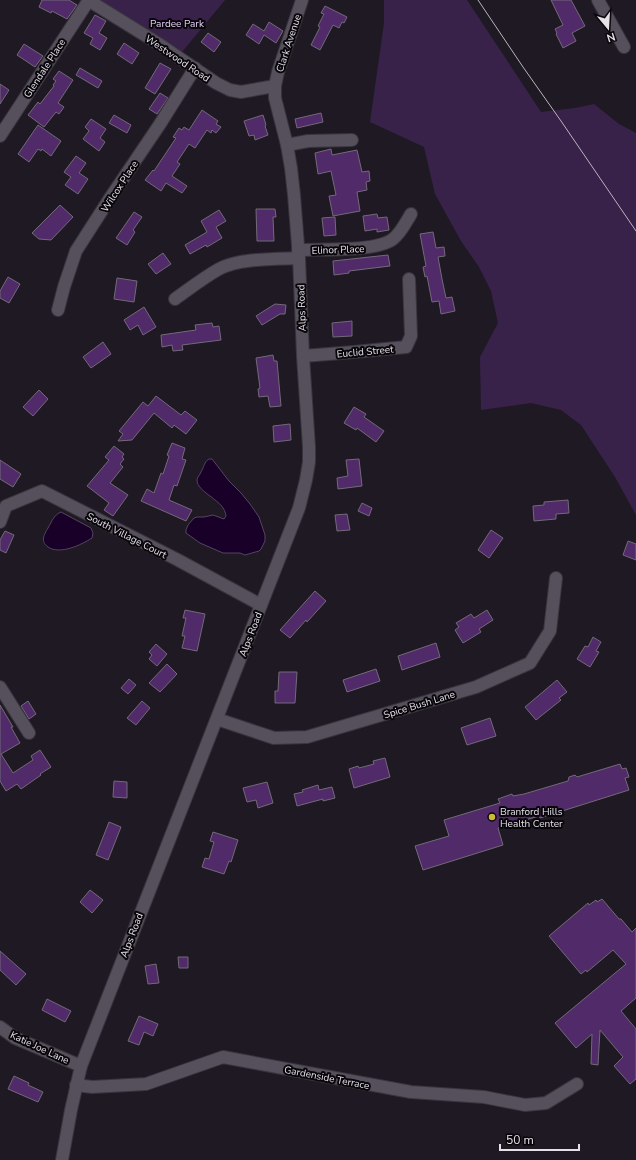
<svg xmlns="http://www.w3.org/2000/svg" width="636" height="1160" font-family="'Nunito Sans',sans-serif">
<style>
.green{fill:#39224a}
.water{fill:#180028;stroke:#564462}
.building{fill:#512a69;stroke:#726a77}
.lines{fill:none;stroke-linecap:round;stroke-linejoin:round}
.minor-casing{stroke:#39353d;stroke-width:14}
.minor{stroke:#564f5c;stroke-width:12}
.tram{stroke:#b8b4bc;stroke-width:1}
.poi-dot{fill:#cdb938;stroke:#08060a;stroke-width:1.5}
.labels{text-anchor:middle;stroke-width:4;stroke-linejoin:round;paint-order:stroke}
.park-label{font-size:10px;fill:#e4cff5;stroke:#08060a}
.street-label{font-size:10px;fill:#e5e1e9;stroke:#08060a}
.poi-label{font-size:10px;fill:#e5e1e9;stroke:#08060a;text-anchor:start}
</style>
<rect width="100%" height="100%" fill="#1f1924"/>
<g class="green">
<polygon points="100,0 225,0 182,52"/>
<polygon points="384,0 467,0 541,112 575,108 594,104 619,124 636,133 636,515 615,477 581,425 561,410 531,403 481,410 480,357 498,323 491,291 479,267 461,241 435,194 424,147 370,122 384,23"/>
</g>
<g class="water">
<path d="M209,459H212L229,481L241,493L250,504L259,517L265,535V541L261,549L259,551L245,555L240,553H223L200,543L186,533V530L188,525L194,518L197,517H204L213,515L224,519L226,516C225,500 197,493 197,480C197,477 200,475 201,472C204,467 204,462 209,459Z"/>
<path d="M61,512L91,528L93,533L92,538C81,545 60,555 48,547C40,541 44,535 48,528C52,521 54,515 61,512Z"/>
</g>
<g class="building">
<polygon points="42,0 69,0 77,5 67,19 52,11 51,13 39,7"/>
<polygon points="551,0 571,0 585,26 572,33 576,41 563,48 556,34 557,33 555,29 563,25"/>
<polygon points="325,6 347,17 344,23 342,22 339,28 333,25 320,50 311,45 320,27 318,26 324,14 321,13"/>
<polygon points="95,15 106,21 99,33 107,38 100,50 90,44 93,38 84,33"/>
<polygon points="269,22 283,31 276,43 264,35 259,44 246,35 253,24 264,31"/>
<polygon points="208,33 221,42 214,52 201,42"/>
<polygon points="124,43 139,53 132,64 117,54"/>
<polygon points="24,44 43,56 35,67 17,55"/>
<polygon points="160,63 171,69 155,94 145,88"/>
<polygon points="80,68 102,81 98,88 76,75"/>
<polygon points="59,71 73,80 58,103 64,107 59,114 56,112 44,127 28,115 38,102 40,104 54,86 53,85 56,81 53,79"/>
<polygon points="0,84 9,90 0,104"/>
<polygon points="160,93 168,98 157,114 149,109"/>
<polygon points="202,110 218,121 216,124 221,127 216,133 212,130 211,133 207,130 195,148 189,144 177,162 180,164 172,176 187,186 182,193 166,183 161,191 145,180 153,170 154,171 176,138 173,137 179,128 182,130 184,127 189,130"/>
<polygon points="321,113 323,122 297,128 295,119"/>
<polygon points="114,115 131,125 127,133 109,123"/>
<polygon points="263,115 266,125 265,126 268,135 255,140 254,135 249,136 244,121"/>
<polygon points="91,119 106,129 100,138 105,142 99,151 83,139 89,131 85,127"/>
<polygon points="38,125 61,141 51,156 42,149 41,151 38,149 29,162 18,154"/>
<polygon points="331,149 332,155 357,150 362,172 369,171 370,181 366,182 367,190 357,192 360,211 333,216 329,196 336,195 331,171 318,174 315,153"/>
<polygon points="76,156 86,163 79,173 88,179 78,194 65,185 71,177 64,172"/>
<polygon points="60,205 73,217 51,240 39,239 32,233"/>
<polygon points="256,209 275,209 276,217 273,217 274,241 257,241"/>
<polygon points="219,210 226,221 216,227 222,238 207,247 206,245 190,254 185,245 207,232 201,221"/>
<polygon points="134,212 142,217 133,230 135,232 127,245 116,238"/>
<polygon points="377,214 378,218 387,217 389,230 377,232 377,229 365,231 363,216"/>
<polygon points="335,217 336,235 324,236 322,218"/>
<polygon points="433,232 436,248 444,247 445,256 438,257 442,279 446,298 452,297 455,311 441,314 439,301 432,302 427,276 425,277 423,267 426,266 420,234"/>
<polygon points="163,253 171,264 156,274 148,264"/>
<polygon points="388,255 390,266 349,271 349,273 334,275 333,261"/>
<polygon points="8,277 20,284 9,303 0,298 0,291"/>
<polygon points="117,278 137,281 134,302 114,299"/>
<polygon points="275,304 286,305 285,314 280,314 262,325 256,316"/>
<polygon points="144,307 156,327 143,335 138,325 130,330 124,320"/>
<polygon points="352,321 352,336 333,337 332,323"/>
<polygon points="212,323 213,327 219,326 221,340 182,345 183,350 173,351 172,345 162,347 161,335 196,330 195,325"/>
<polygon points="103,342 111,354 91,368 83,357"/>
<polygon points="273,355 274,361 277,361 281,406 270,407 268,396 259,397 258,389 260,388 256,358"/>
<polygon points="39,390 48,399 33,416 23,407"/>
<polygon points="156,396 181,415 185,411 197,420 186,434 174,425 172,428 154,413 132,440 118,441 123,434 119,431 143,402 148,406"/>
<polygon points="354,407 366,414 364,417 384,431 376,442 357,428 356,430 344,423"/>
<polygon points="290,424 291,440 274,442 273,426"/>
<polygon points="172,443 185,448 182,459 186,460 177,486 174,485 169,500 192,510 186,521 141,501 147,489 154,493 161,473 163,474 169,456 167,455"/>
<polygon points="114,446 124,454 122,457 124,459 120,464 123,467 110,483 128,495 113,516 104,510 109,503 87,486 109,460 105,457"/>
<polygon points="359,459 362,486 338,489 337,478 348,476 346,460"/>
<polygon points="0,460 21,474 13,487 0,479"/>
<polygon points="568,500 569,513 556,514 556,519 534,521 533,506 544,505 544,502"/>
<polygon points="362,503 372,508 369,516 358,511"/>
<polygon points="347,514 350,530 337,531 335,515"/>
<polygon points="491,530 503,538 489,558 478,550"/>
<polygon points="5,531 14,535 6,553 0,550 0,540"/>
<polygon points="628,541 636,544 636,560 623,555"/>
<polygon points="315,591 326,601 307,622 306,620 290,638 280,630"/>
<polygon points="185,610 205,614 197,651 182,648 185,636 182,636 186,618 183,618"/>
<polygon points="487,610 493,620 479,629 481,632 463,643 455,630 459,627 456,623 471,614 474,618"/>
<polygon points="593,637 601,642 596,651 599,652 590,667 577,659 585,646 588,647"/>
<polygon points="436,643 440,657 402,670 398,656"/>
<polygon points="156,644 167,654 157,666 149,659 152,655 149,652"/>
<polygon points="167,664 177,674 160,692 149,683"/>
<polygon points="376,669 380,681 347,692 343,680"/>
<polygon points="279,672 297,672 295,703 275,703 275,691 278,691"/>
<polygon points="129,679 136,685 128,694 121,688"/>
<polygon points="557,680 567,692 559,698 561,700 536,720 525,707"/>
<polygon points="28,701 36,714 29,719 21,706"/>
<polygon points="142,701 150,708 136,725 127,718"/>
<polygon points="0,705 13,727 11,727 20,743 1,754 13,773 33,760 31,756 40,750 51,767 40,774 41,775 21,789 17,784 6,791 0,781"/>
<polygon points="490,718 496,736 467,745 461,728"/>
<polygon points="385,758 390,777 354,788 349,769 358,766 359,768 374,764 373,761"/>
<polygon points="620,764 622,769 626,768 629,777 625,778 629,790 540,818 539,816 498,828 503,845 423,870 415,846 449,836 444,820 500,803 498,799 512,794 513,796 524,794 568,781 569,777 575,775 577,777"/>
<polygon points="114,781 127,782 127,798 113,797"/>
<polygon points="267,782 273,803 258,808 256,800 247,802 243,788"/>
<polygon points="318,785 319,790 332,787 335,798 323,801 323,799 297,806 294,794 303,792 302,790"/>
<polygon points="109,822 121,827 108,860 96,855"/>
<polygon points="213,832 238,840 231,862 229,861 224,874 202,867 205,858 209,859 214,842 210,841"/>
<polygon points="90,890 103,900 92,913 80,902"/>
<polygon points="602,899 619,919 621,919 632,932 636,928 636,998 621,1011 636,1029 636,1079 630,1084 614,1066 623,1057 600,1030 598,1065 591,1064 592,1034 576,1048 555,1023 626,964 613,950 587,972 586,970 581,974 549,936 588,903 589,905 596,900 597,902"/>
<polygon points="0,951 26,974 16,985 0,970"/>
<polygon points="178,957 188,957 188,968 179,968"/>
<polygon points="156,964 159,983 148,984 145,966"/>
<polygon points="47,999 71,1011 65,1022 42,1010"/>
<polygon points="139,1016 158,1024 153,1036 144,1032 139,1045 128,1041"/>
<polygon points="14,1076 29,1083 28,1085 43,1092 38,1102 8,1089"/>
</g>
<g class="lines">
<g class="minor-casing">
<g id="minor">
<polyline points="88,0 159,44 216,83 230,90 241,92 275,86"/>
<polyline points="598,0 624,47"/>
<polyline points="0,136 89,0"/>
<polyline points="287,145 308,141 352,140"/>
<path d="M298,250C321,249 376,252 393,239C401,233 406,222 411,214"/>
<path d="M175,299C189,289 203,278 219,269C239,258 276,259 299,258"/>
<polyline points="58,310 64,287 76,251 110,198 160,124 195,68"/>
<polyline points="303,356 354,352 406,347 411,336 409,279"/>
<polyline points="0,522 6,506 42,491 178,560 261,605"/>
<polyline points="0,687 29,733"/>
<polyline points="217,719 274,738 307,737 476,687 530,663 550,631 556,578"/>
<polyline points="0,1027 15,1038 81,1066"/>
<polyline points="76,1085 92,1087 146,1084 223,1057 411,1092 484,1097 525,1105 546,1103 577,1084"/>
<polyline points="62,1160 71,1110 81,1066 299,508 306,480 309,462 309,447 303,356 299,258 294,195 291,168 287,145 275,98 275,86 278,72 302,0"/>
</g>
</g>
<use href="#minor" class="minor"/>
<polyline class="tram" points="478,0 523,67 561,121 636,231"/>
</g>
<circle class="poi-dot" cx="492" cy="817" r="4"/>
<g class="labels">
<g class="park-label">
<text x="177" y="27">Pardee Park</text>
</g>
<g class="street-label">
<text transform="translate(288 43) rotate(-72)" y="4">Clark Avenue</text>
<text transform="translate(178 58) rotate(34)" y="4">Westwood Road</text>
<text transform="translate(44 68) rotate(-57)" y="4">Glendale Place</text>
<text transform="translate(119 186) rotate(-57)" y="4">Wilcox Place</text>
<text transform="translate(338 249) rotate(-2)" y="4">Elinor Place</text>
<text transform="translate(301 308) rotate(-92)" y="4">Alps Road</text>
<text transform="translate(365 351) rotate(-5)" y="4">Euclid Street</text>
<text transform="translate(127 535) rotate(27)" y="4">South Village Court</text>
<text transform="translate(250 634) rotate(-69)" y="4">Alps Road</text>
<text transform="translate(419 704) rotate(-17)" y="4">Spice Bush Lane</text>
<text transform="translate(131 935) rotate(-69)" y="4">Alps Road</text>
<text transform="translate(40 1047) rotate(25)" y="4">Katie Joe Lane</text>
<text transform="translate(327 1077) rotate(11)" y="4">Gardenside Terrace</text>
</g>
<g class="poi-label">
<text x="500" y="815">Branford Hills<tspan x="500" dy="12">Health Center</tspan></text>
</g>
</g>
<g transform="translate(608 28) rotate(162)" stroke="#08060a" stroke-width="3" paint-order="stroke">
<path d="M0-3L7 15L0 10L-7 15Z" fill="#e5e1e9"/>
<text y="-6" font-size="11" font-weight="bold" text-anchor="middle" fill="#e5e1e9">N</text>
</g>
<path d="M500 1144v6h79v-6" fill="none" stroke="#e5e1e9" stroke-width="2"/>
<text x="506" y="1144" font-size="12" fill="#e5e1e9" stroke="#08060a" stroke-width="3" paint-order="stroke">50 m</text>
</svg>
